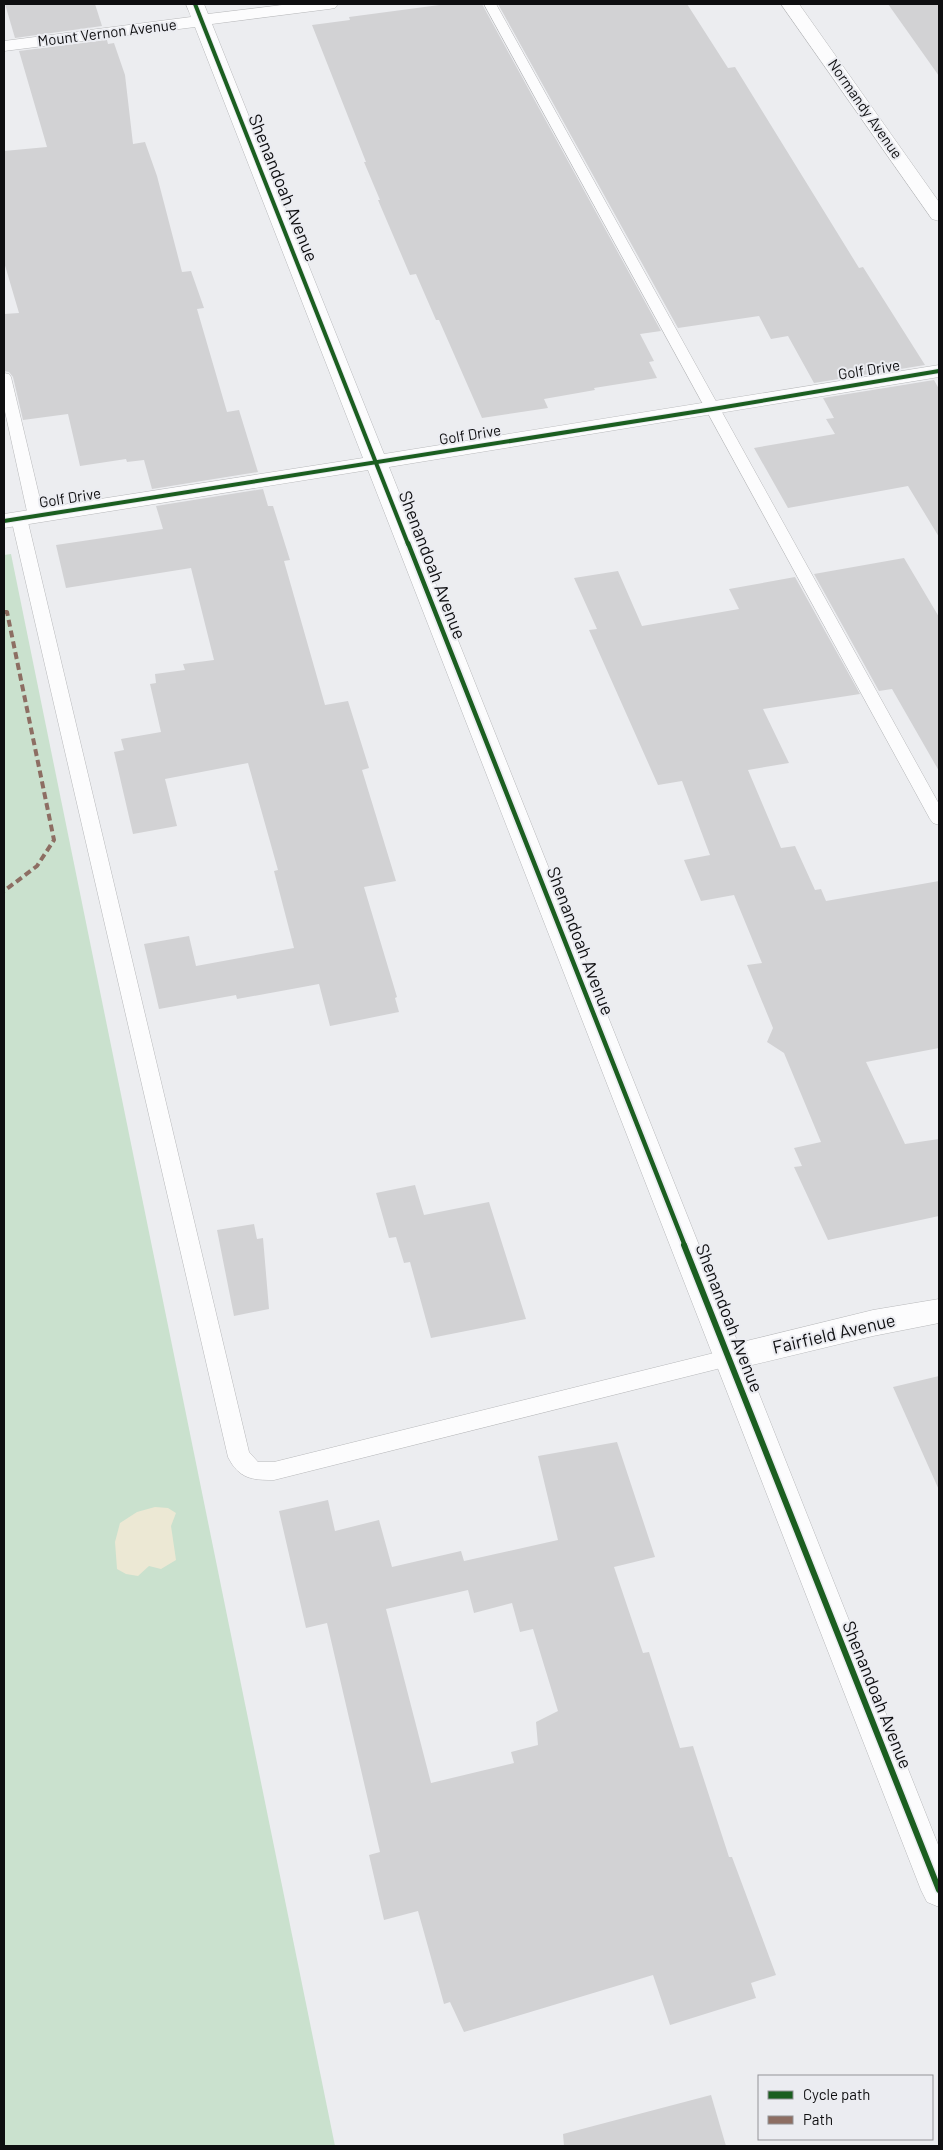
<svg xmlns="http://www.w3.org/2000/svg" width="943" height="2150" font-family="Barlow,sans-serif">
<style>
.green{fill:#cae1ce}
.sand{fill:#ece8d4}
.building{fill:#d2d2d4;fill-rule:evenodd}
.lines{fill:none;stroke-linecap:round;stroke-linejoin:round}
.lane-casing{stroke:#b8b9bb;stroke-width:1}
.street-casing{stroke:#b8b9bb;stroke-width:1}
.lane{fill:#fcfcfd;fill-rule:evenodd}
.street{fill:#fcfcfd;fill-rule:evenodd}
.quiet{stroke:#8d6e63;stroke-width:4;stroke-dasharray:7 4;stroke-linecap:butt}
.cycleway-far2-casing{stroke:#ebecf1;stroke-width:6}
.cycleway-far1-casing{stroke:#ebecf1;stroke-width:8}
.cycleway-casing{stroke:#ebecf1;stroke-width:9}
.cycleway-far2{stroke:#1b5e20;stroke-width:4}
.cycleway-far1{stroke:#1b5e20;stroke-width:4.5}
.cycleway{stroke:#1b5e20;stroke-width:6}
.labels{text-anchor:middle;stroke-width:4;stroke-linejoin:round;paint-order:stroke}
.far-street-label{font-size:15px;fill:#0e0e10;stroke:#ebecf1}
.street-label{font-size:18px;fill:#0e0e10;stroke:#ebecf1}
</style>
<rect width="100%" height="100%" fill="#ecedf0"/>
<polygon class="green" points="11,554 335,2146 4,2146 4,555"/>
<polygon class="sand" points="155,1507 168,1508 176,1513 171,1526 176,1560 161,1569 149,1566 138,1576 126,1574 117,1569 115,1542 120,1523 137,1512"/>
<g class="building">
<polygon points="5,4 95,4 102,26 15,38"/>
<polygon points="447,4 482,4 661,331 640,334 654,361 649,362 657,378 594,388 595,390 544,399 548,408 482,418 439,320 436,320 416,274 410,275 378,200 380,200 364,162 366,162 312,25 350,20 349,17"/>
<polygon points="498,4 687,4 728,68 735,67 859,268 863,267 925,365 814,383 788,336 771,339 759,316 678,328"/>
<polygon points="888,4 939,4 939,76"/>
<polygon points="107,40 108,44 114,43 125,75 133,144 145,142 157,176 182,272 191,271 204,308 197,309 227,412 239,410 258,472 152,489 144,460 127,462 126,459 80,466 68,414 23,420 13,377 9,372 4,371 4,314 19,313 4,262 4,151 47,147 19,51"/>
<polygon points="934,380 939,389 939,537 908,486 788,508 754,448 835,434 826,419 834,418 823,398"/>
<polygon points="263,489 268,506 273,506 290,560 284,561 325,705 348,701 369,768 362,770 396,881 364,887 397,997 395,998 399,1012 330,1026 319,984 237,999 236,995 159,1009 144,944 189,936 196,966 294,948 274,871 278,870 248,763 165,779 177,826 133,834 114,752 124,750 121,739 161,732 150,684 156,683 155,674 185,670 183,664 214,660 191,568 66,588 56,545 163,529 156,506"/>
<polygon points="904,558 939,617 939,771 892,689 879,691 814,574"/>
<polygon points="618,571 642,626 739,609 729,589 795,577 860,694 763,709 789,763 748,770 781,848 795,846 815,890 821,889 826,901 939,881 939,1048 866,1062 905,1144 939,1139 939,1216 828,1240 794,1167 802,1166 794,1148 821,1142 784,1053 767,1042 773,1028 747,965 762,963 734,895 701,901 684,860 710,855 682,781 658,785 589,630 597,629 574,578"/>
<polygon points="415,1185 424,1215 489,1202 526,1319 431,1338 410,1262 404,1263 396,1237 389,1238 376,1193"/>
<polygon points="254,1224 257,1239 263,1238 269,1309 234,1316 217,1230"/>
<polygon points="939,1376 939,1490 893,1387"/>
<path d="M617,1442L655,1557L614,1567L643,1653L649,1652L680,1748L693,1746L729,1857H732L776,1975L751,1983L756,1998L670,2025L653,1975L464,2032L450,2002L444,2004L418,1911L384,1920L369,1855L380,1852L327,1623L306,1628L279,1511L328,1500L335,1531L379,1520L392,1567L461,1551L464,1561L558,1540L538,1456ZM468,1590L474,1613L512,1603L520,1632L533,1629L558,1711L536,1722L538,1745L511,1752L514,1763L431,1783L386,1609Z"/>
<polygon points="711,2095 726,2146 564,2146 563,2134"/>
</g>
<g class="lines">
<g class="lane-casing">
<g id="lane">
<polygon points="484,4 496,4 939,804 939,825 933,823 930,819"/>
<polygon points="4,373 9,374 11,377 44,516 41,519 31,519 28,516 4,407"/>
<path d="M19,513L24,515L27,518L249,1452L258,1462H274L730,1349L737,1352L740,1358L737,1364L274,1480C252,1480 239,1479 228,1457L11,518L14,515Z"/>
</g>
</g>
<g class="street-casing">
<g id="street">
<polygon points="186,4 204,4 208,14 290,4 338,4 335,8 329,9 212,24 384,454 939,365 939,377 389,467 738,1343 873,1310 939,1299 939,1323 873,1336 748,1366 939,1847 939,1907 927,1902 921,1890 368,470 4,528 4,514 363,458 195,27 4,51 4,41 191,17"/>
<polygon points="781,4 799,4 939,202 939,221 932,219"/>
</g>
</g>
<use href="#lane" class="lane"/>
<use href="#street" class="street"/>
<polyline class="quiet" points="4,612 7,612 54,840 37,866 4,891"/>
<g class="cycleway-far2-casing">
<g id="cycleway-far2">
<polyline points="195,4 408,544"/>
<polyline points="4,521 713,409 939,371"/>
</g>
</g>
<g class="cycleway-far1-casing">
<polyline id="cycleway-far1" points="408,543 685,1246"/>
</g>
<g class="cycleway-casing">
<polyline id="cycleway" points="684,1245 939,1890"/>
</g>
<use href="#cycleway-far2" class="cycleway-far2"/>
<use href="#cycleway-far1" class="cycleway-far1"/>
<use href="#cycleway" class="cycleway"/>
</g>
<g class="labels">
<g class="far-street-label">
<text transform="translate(107 33) rotate(-7)" y="5">Mount Vernon Avenue</text>
<text transform="translate(865 109) rotate(55)" y="5">Normandy Avenue</text>
<text transform="translate(869 370) rotate(-9)" y="5">Golf Drive</text>
<text transform="translate(470 435) rotate(-9)" y="5">Golf Drive</text>
<text transform="translate(70 498) rotate(-9)" y="5">Golf Drive</text>
</g>
<g class="street-label">
<text transform="translate(283 188) rotate(68)" y="6">Shenandoah Avenue</text>
<text transform="translate(432 565) rotate(69)" y="6">Shenandoah Avenue</text>
<text transform="translate(580 941) rotate(69)" y="6">Shenandoah Avenue</text>
<text transform="translate(729 1318) rotate(69)" y="6">Shenandoah Avenue</text>
<text transform="translate(834 1334) rotate(-13)" y="6">Fairfield Avenue</text>
<text transform="translate(877 1695) rotate(68)" y="6">Shenandoah Avenue</text>
</g>
</g>
<rect width="943" height="2150" fill="none" stroke="#0e0e10" stroke-width="10"/>
<rect x="758" y="2075" width="175" height="65" fill="#ebecf1" stroke="#939397"/>
<rect x="768" y="2091" width="25" height="8" fill="#1b5e20" stroke="#939397"/>
<text x="803" y="2100" font-size="15" fill="#0e0e10">Cycle path</text>
<rect x="768" y="2116" width="25" height="8" fill="#8d6e63" stroke="#939397"/>
<text x="803" y="2125" font-size="15" fill="#0e0e10">Path</text>
</svg>
